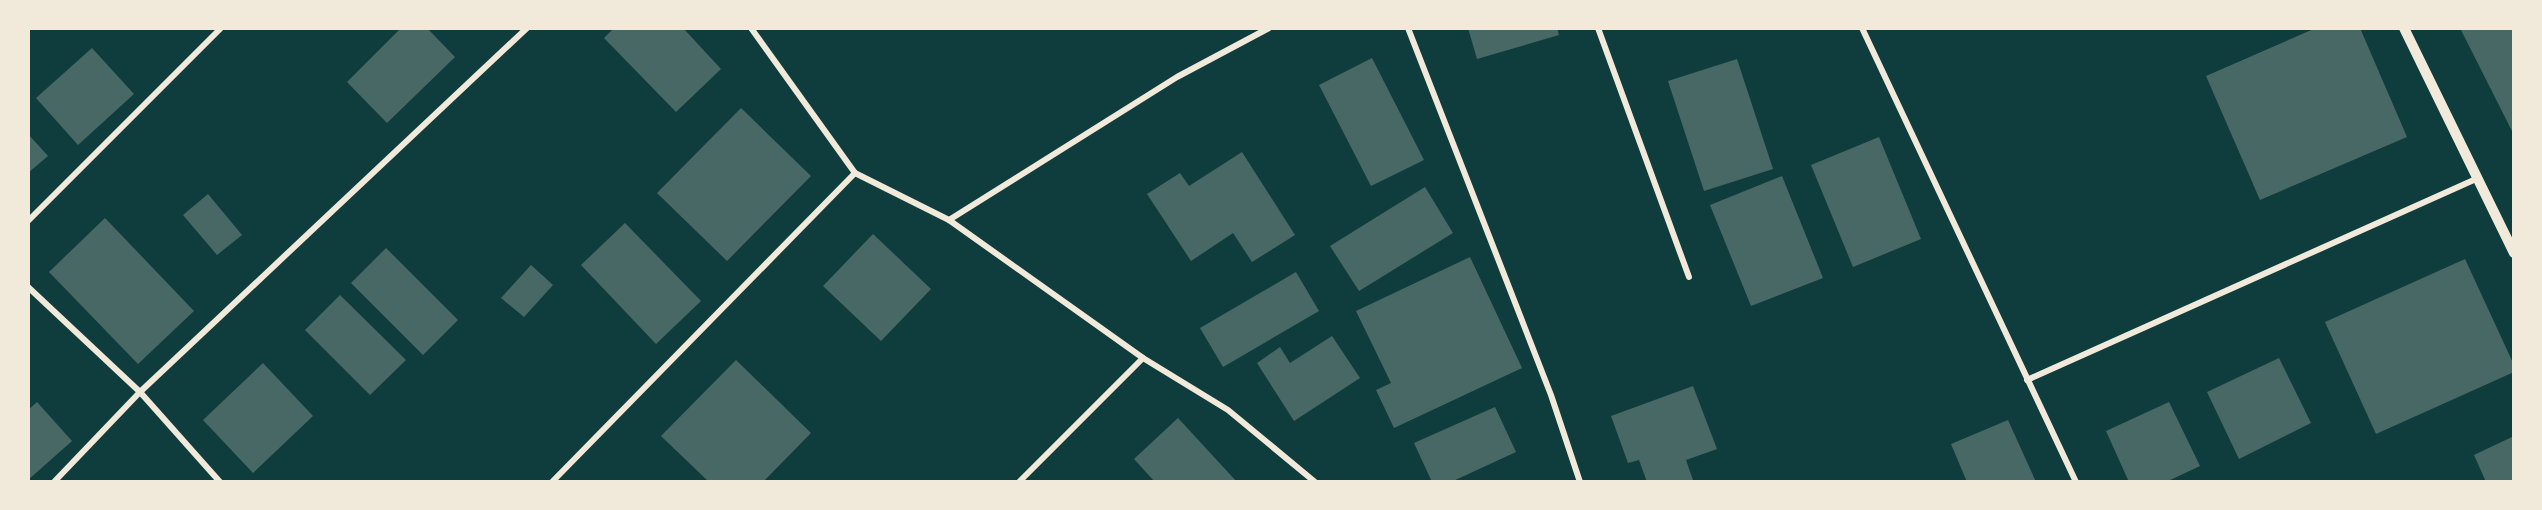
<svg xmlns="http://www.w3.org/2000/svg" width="2542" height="510" font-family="'Golos Text',sans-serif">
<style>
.building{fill:#486865}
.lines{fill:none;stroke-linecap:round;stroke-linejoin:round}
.minor{stroke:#f1e9da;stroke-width:6}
.tertiary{stroke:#f1e9da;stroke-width:10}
</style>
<rect width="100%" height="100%" fill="#0f3d3e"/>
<g class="building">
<polygon points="401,28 427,28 455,57 387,123 347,82"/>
<polygon points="614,28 683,28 721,69 676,112 604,38"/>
<polygon points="1468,28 1557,28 1559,35 1477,59"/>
<polygon points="2316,28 2360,28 2407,137 2260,200 2206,76"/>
<polygon points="2460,28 2514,28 2514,135"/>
<polygon points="92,48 134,94 78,145 36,98"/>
<polygon points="1372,58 1424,160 1371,186 1319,85"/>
<polygon points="1737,59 1773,169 1704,191 1668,81"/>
<polygon points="741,108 811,176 727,261 657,193"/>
<polygon points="28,134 48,156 28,173"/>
<polygon points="1879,137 1921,239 1853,267 1811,165"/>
<polygon points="1242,152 1295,235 1252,262 1233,233 1191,261 1147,194 1180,173 1189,186"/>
<polygon points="1782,176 1823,278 1751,306 1710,205"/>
<polygon points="1425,187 1453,233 1359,291 1330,246"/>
<polygon points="208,194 242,235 217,255 183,215"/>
<polygon points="105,218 194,311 138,364 49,272"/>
<polygon points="625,223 701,301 656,344 581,265"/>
<polygon points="873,234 931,289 881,341 823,286"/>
<polygon points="386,248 458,320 423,355 351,283"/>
<polygon points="1470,257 1522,368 1394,428 1376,390 1391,383 1356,311"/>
<polygon points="2465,259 2514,365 2514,372 2376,434 2325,322"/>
<polygon points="531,265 553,285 524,317 501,298"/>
<polygon points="1296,272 1319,311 1223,367 1200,328"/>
<polygon points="340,295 406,360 370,395 305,330"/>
<polygon points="1332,336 1360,378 1294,421 1257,363 1280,347 1290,363"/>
<polygon points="2279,358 2311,423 2239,459 2207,392"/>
<polygon points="736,360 811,433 763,482 709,482 661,436"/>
<polygon points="263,363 313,416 253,473 203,420"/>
<polygon points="1693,386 1717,449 1686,460 1693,480 1647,482 1639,460 1628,463 1611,416"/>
<polygon points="37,402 72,441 28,480 28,410"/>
<polygon points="2169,402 2200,466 2166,482 2129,482 2106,431"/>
<polygon points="1495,407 1516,452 1451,482 1432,482 1414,443"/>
<polygon points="1178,418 1237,482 1155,482 1134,459"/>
<polygon points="2008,420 2036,482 1967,482 1951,444"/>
<polygon points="2514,436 2514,482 2486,482 2474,455"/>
</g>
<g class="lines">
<g class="minor">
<polyline points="751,28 855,173 949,220 1143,358 1228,410 1315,482"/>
<polyline points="1408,28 1551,395 1580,482"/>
<polyline points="1598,28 1689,277"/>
<polyline points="1862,28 2076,482"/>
<polyline points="949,220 1177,77 1269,28"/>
<polyline points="28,221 221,28"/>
<polyline points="28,287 140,392 220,482"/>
<polyline points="2027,380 2476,179"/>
<polyline points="54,482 140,392 527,28"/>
<polyline points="552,482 855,173"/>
<polyline points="1019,482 1143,358"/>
</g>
<polyline class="tertiary" points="2404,28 2514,253"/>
</g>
<rect width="2542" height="510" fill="none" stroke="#f1e9da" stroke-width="60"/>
</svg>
